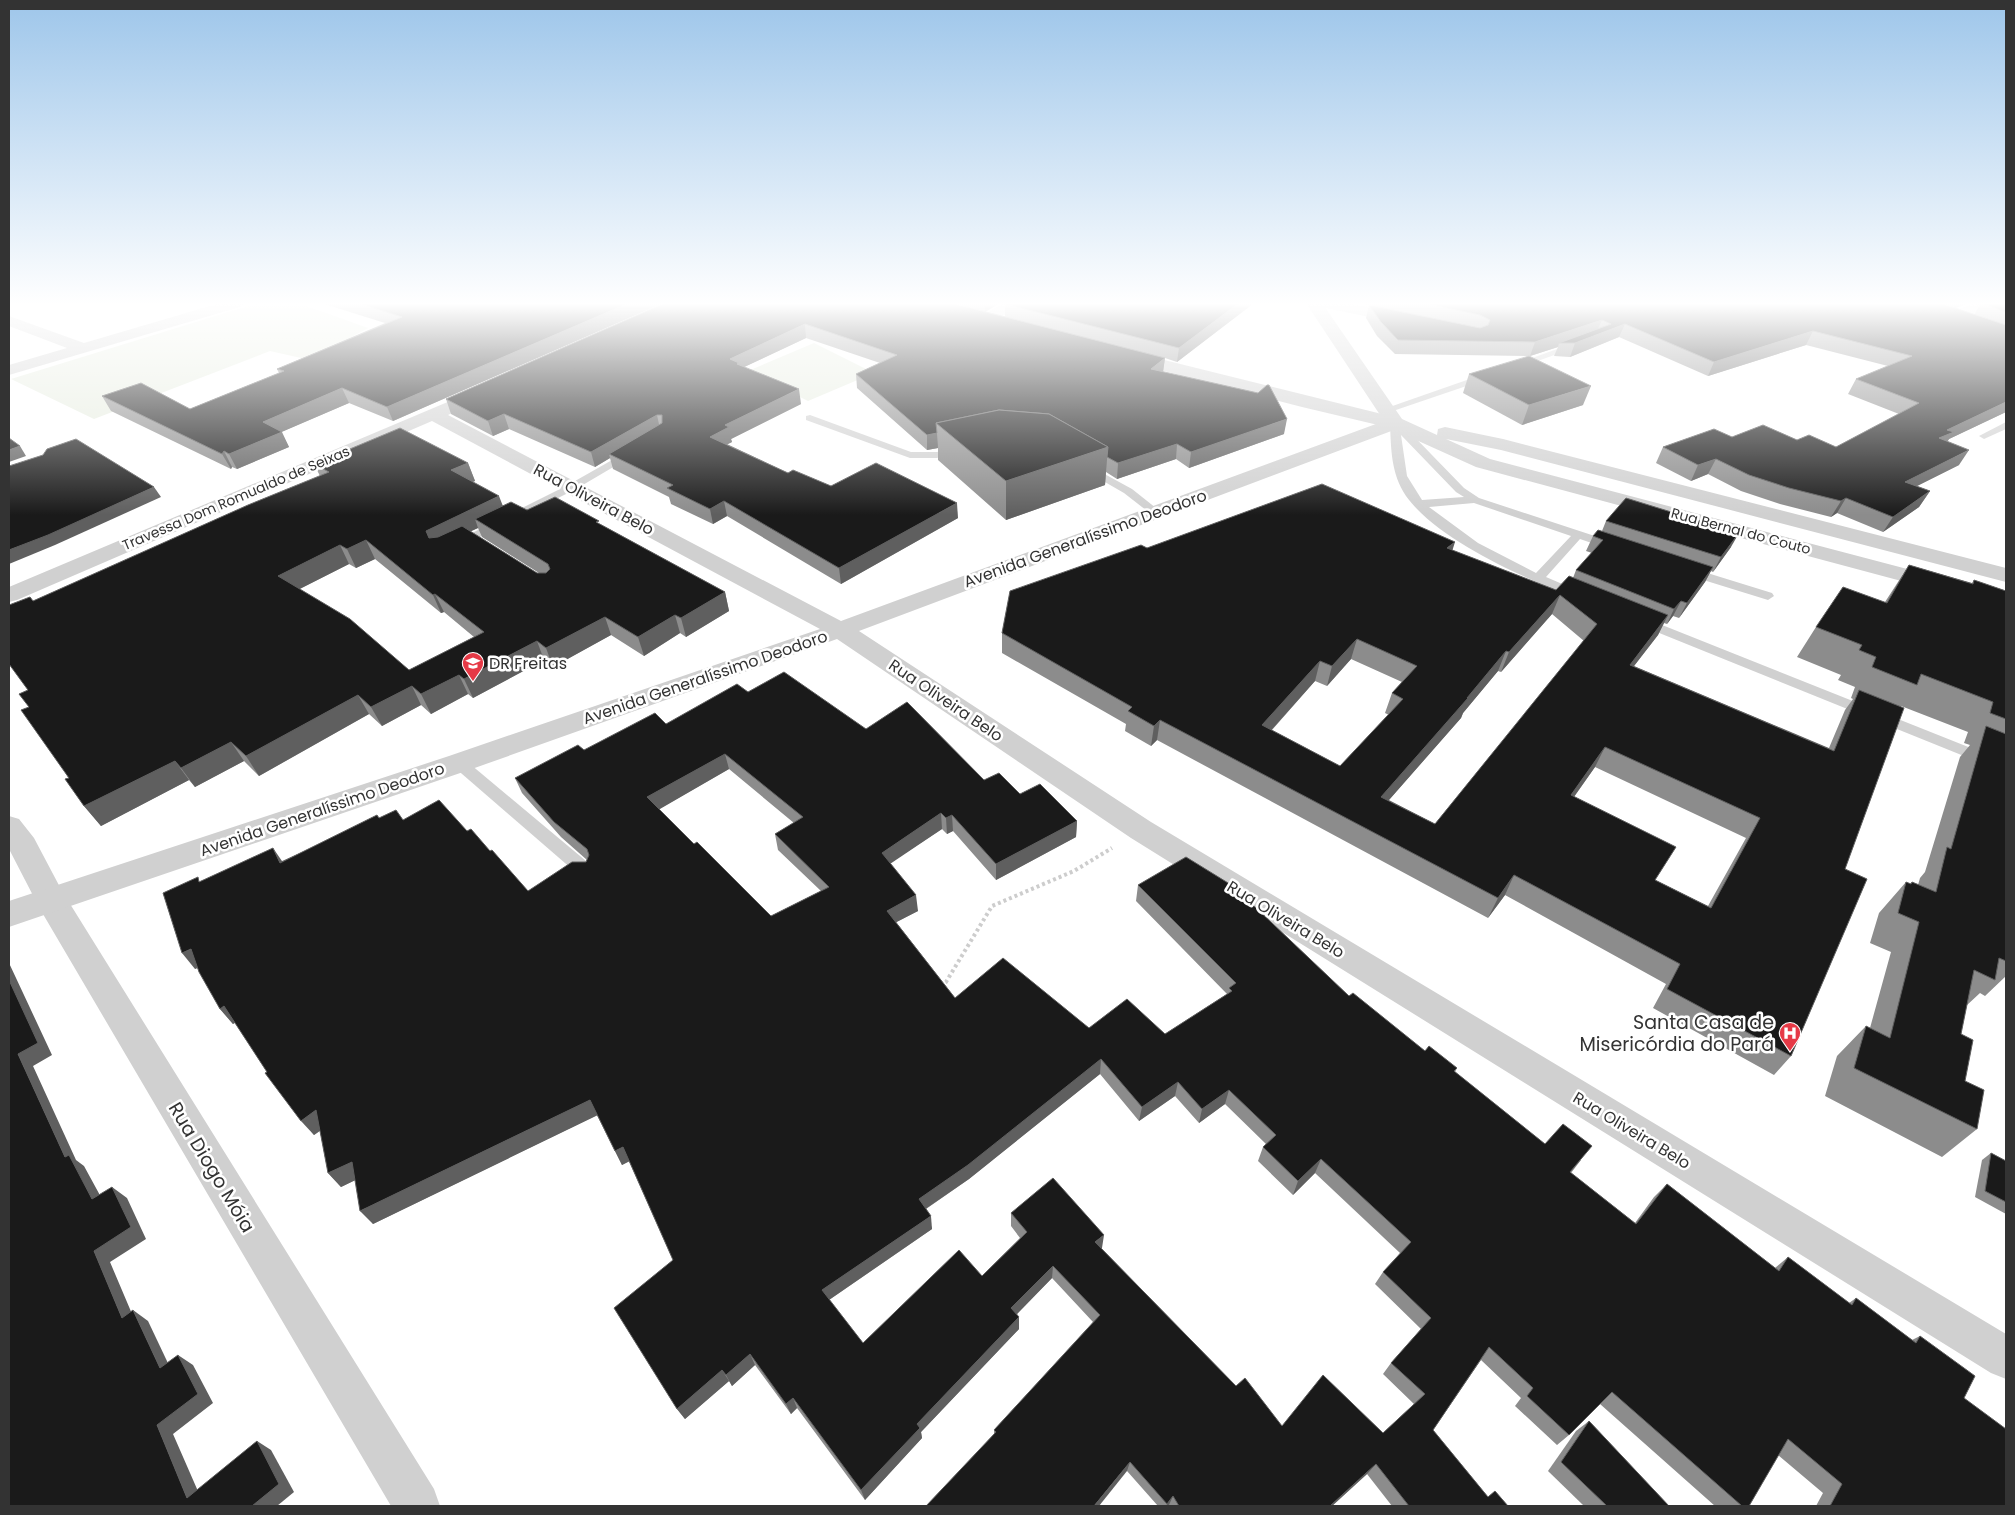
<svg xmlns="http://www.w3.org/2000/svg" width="2015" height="1515" font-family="Poppins,sans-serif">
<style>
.green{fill:#e6ecdf}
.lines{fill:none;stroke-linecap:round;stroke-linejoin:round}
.path{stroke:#cdcdcd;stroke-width:4;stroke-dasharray:3 3;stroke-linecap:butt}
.service{fill:#d0d0d0;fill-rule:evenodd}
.minor{fill:#d0d0d0;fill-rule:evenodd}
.tertiary{fill:#d0d0d0;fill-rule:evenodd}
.wall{fill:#8c8c8c;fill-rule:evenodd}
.shaded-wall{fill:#5f5f5f}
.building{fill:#1a1a1a;stroke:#5f5f5f;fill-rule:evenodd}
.labels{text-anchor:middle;stroke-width:5;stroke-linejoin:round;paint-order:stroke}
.far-street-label{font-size:14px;fill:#333;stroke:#fff}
.street-label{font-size:16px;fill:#333;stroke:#fff}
.poi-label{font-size:16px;fill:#333;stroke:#fff;text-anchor:start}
.near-poi-label{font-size:19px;fill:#333;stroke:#fff;text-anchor:end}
.near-street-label{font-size:19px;fill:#333;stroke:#fff}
</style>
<rect width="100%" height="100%" fill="#fff"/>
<g class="green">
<polygon points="258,303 298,303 368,328 310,360 270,351 94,419 11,379"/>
<polygon points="814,343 874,373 808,401 748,371"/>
</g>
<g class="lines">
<polyline class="path" points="940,985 946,982 992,906 1074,871 1112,848"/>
<g class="service">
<polygon points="1571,344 1579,346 1521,367 1513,365"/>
<polygon points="1484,374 1487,375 1487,379 1390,412 1381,410"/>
<polygon points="810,415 911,452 937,452 957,447 962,450 937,458 910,458 806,420 806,416"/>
<path d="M1395,420L1399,421L1464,488L1479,498L1613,542L1615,545L1613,548L1609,549L1580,539L1546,577L1581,592L1583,595L1581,598C1571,600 1556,591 1546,586C1503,568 1434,535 1406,496C1391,474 1391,449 1390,423ZM1401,435L1456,492L1464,497L1422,500L1407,476ZM1474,503L1571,536L1536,573L1478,543L1429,507Z"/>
<polygon points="2006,422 2006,429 1984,439 1979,436"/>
<polygon points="628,451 633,454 632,456 576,489 462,546 458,547 452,543 568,485"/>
<polygon points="1088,465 1132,489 1161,512 1155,515 1151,514 1124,493 1084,470 1083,468"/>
<polygon points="1688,567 1772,593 1774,596 1768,600 1684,574 1682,571 1684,568"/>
<polygon points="1642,617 2006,762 2006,773 1637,624 1635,621 1637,618"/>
<polygon points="459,758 464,759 592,866 594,871 592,876 586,877 580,876 454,767 451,763 454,759"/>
</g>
<g class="minor">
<polygon points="220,303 245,303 243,306 9,375 9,365 67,348 9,326 9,316 84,343"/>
<polygon points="1004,303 1023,303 993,322 981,322 979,319 981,316"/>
<polygon points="1318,303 1349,303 1409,316 1411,319 1403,324 1326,308"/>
<polygon points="1974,303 1996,303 1994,306 1959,320 1953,322 1945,317 1947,314"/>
<polygon points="1128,351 1402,419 1404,423 1402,427 1395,429 1302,407 1122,360 1119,356 1122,352"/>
<polygon points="9,816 19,819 34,838 62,891 434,1489 440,1506 391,1506 40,909 9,849"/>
</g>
<polygon class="tertiary" points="1306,303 1322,303 1402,419 1437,435 1438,429 1445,427 1503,439 2006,568 2006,582 1501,450 1446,439 1490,459 2006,595 2006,609 1476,467 1394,430 859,631 1151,822 2006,1334 2006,1379 1991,1373 1131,838 837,639 469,770 9,927 9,901 449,756 820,629 432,421 17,600 9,602 9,587 450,401 456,403 459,407 456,411 448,415 841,621 1384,421"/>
</g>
<g class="wall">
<polygon points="321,303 663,303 393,421 349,403 281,432 289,447 237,469 232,467 231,469 111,411 102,396 190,409 279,373 277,369 385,323"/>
<polygon points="665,303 1000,303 985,312 1005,317 1005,304 1007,303 1254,303 1177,362 1165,358 1163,372 1284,434 1189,468 1176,459 1117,479 1106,472 1105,485 1006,520 938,460 938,448 927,450 857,388 856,374 880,363 806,338 744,367 801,404 731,439 732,442 727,444 788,473 831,486 958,518 841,584 727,516 713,524 671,504 669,497 613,469 610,458 595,467 509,429 493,436 451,414 446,399"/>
<polygon points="1357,303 1969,303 1955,308 1974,315 1981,303 2006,303 2006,412 1949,439 1947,442 1959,465 1917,486 1930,491 1919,507 1883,532 1837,513 1831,517 1780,504 1741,491 1708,474 1691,481 1656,463 1663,447 1732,437 1797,440 1836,447 1899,414 1848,394 1856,379 1888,366 1806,345 1708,376 1619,337 1570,357 1554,356 1558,347 1530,356 1395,354 1377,336 1366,318 1369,305"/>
<polygon points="1469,374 1583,405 1522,425 1463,393"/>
<path d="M468,463L475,481L472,482L503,506L600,524L725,592L729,611L686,637L680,633L644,656L611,635L553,667L544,660L473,698L468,694L431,714L421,705L382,726L369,714L259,776L244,761L195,787L189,780L101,826L84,806L29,707L28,690L33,601L320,476L314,464ZM478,528L482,537L539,573H537L470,531ZM375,559L441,613L444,612L474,637L409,670L299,589L349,564L356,568Z"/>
<path d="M1606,521L1731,547L1713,572L1711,571L1705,582L1679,618L1673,616L1667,624L1664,623L1658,635L1634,666L1829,748L1845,710L1853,699L1851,698L1855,687L1838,680L1841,675L1797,657L1816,627L1885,602L1909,565L1972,583L1974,580L2006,591V976L1985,996L1980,993L1966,1006L1961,1034L1965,1081L1977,1129L1942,1157L1825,1096L1837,1056L1866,1026L1870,1028L1891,952L1870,943L1879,913L1906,882L1910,884L1912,882L1918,885L1920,878L1925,872L1960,757L1970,745L1964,743L1968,732L1901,706L1845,869L1791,1056L1774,1075L1653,1008L1666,984L1505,895L1488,918L1157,740L1151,746L1125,731L1126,724L1002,653V633L1147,548L1452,550L1556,590L1573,578L1576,570L1592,553L1586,551L1593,536L1602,531ZM1552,614L1584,641L1435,824L1389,800L1461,718L1463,713L1498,671L1501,672ZM1351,659L1402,682L1392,693L1385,713L1389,715L1340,766L1272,730L1315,681L1327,686ZM1595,767L1746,838L1708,906L1655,880L1574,797Z"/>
<path d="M748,692L866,729L984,780L1020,794L1077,821L1076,837L996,880L953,831L947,834L942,829L890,863L918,911L896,922L955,998L1089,1028L1165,1034L1227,994L1136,901L1138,885L1349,996L1425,1051L1457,1068L1455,1072L1545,1144L1581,1160L1571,1173L1635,1223L1654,1197L1667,1184L1775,1268L1788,1257L1849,1303L1856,1298L1912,1340L1920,1336L1964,1398L2006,1506H1816L1823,1493L1778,1455L1749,1506H1715L1600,1404L1569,1435L1557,1445L1515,1406L1521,1398L1481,1360L1433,1430L1488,1497L1495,1491L1508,1506H1392L1367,1474L1332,1506H1170L1169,1505V1506H1158L1127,1471L994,1435V1430L1093,1322L1052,1278L1017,1314L1019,1317V1329L921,1432L922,1438L865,1500L797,1408L791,1414L755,1365L732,1386L729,1381L685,1419L677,1409L673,1260L629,1161L622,1165L597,1115L373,1224L355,1180L341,1187L328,1173L320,1131L314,1135L267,1072L235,1023L233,1024L220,1009L198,968L195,969L201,881L282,861L379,818L403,820L467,831L490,851L528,891L586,862L587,860L561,837L522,793L515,778L584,750L666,724ZM729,769L794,823L775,834L778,850L821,891L771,916L694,844L659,809ZM1100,1074L1139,1121L1175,1096L1199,1123L1225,1104L1266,1144L1263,1147L1258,1161L1293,1195L1315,1173L1400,1253L1383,1272L1375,1284L1421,1329L1391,1363L1383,1374L1414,1404L1383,1433L1282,1426L1236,1386L1101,1248H1102L1011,1213V1226L1020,1238L982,1276L863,1343L829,1300L932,1229L926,1209L969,1179Z"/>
<polygon points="1991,1153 2006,1161 2006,1214 1975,1197 1982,1160"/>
<polygon points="1589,1421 1669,1506 1584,1506 1548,1471 1576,1431"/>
</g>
<g class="shaded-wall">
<polygon points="629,303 663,303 393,421 387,407"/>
<polygon points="985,303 1000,303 985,312"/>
<polygon points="1239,303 1254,303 1177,362 1179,348"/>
<polygon points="1957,303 1969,303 1953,309"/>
<polygon points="1602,320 1596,333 1559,343 1558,347 1530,356 1535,342"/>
<polygon points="805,324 806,338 740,369 730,359"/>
<polygon points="1625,324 1619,337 1570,357 1575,343"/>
<polygon points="1813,331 1806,345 1708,376 1714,362"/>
<polygon points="1165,358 1163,372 1151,369"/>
<polygon points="1591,386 1583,405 1522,425 1529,405"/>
<polygon points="342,388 349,403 270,437 263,422"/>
<polygon points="799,389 801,404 731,439 732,442 713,452 710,437 725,425"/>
<polygon points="2006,402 2006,412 1949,439 1944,447 1939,438 1947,430"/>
<polygon points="504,414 509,429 493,436 488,421"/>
<polygon points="657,415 660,429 609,454 610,458 595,467 591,452"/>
<polygon points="1287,419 1284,434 1189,468 1191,452"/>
<polygon points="282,432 289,447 237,469 229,454"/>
<polygon points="937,433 938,448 927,450 927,435"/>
<polygon points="1177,444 1176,459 1117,479 1118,463"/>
<polygon points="20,446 26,456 9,462 9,450"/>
<polygon points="1108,447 1105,485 1006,520 1006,481"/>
<polygon points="1969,450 1959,465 1895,497 1905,482"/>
<polygon points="224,451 232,467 231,469 222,454"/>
<polygon points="1716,459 1708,474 1691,481 1698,465"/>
<polygon points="468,463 475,481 458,488 451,470"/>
<polygon points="154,487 161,497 55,545 9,564 9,550"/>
<polygon points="1930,491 1919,507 1883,532 1893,517"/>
<polygon points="499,496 506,514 475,519 478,528 434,549 426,531"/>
<polygon points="1846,498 1837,513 1831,517 1841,501"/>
<polygon points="724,501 727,516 713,524 710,509"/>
<polygon points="957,503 958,518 841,584 839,568"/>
<polygon points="1739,533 1731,547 1713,572 1721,557"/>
<polygon points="366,540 375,559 356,568 347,549"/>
<polygon points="1455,542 1449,561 1447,548"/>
<polygon points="340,545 349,564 288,595 278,576"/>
<polygon points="1713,567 1705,582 1679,618 1687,603"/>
<polygon points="725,592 729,611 686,637 681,618"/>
<polygon points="435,594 444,612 441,613 433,595"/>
<polygon points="1560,595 1552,614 1501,672 1509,652"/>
<polygon points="1681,601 1673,616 1667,624 1674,609"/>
<polygon points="675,615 680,633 644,656 638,637"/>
<polygon points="1668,615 1658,635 1620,684 1630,665"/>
<polygon points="605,617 611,635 553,667 546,648"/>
<polygon points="1357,639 1351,659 1327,686 1332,666"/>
<polygon points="537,641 544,660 473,698 464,679"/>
<polygon points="1506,651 1498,671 1463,713 1461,718 1374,817 1381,797"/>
<polygon points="1320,661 1315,681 1258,745 1262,725"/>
<polygon points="459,675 468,694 431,714 421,694"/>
<polygon points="412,686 421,705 382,726 371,707"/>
<polygon points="358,695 369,714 259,776 246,756"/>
<polygon points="1160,720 1157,740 1151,746 1154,726"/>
<polygon points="231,742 244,761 195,787 181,768"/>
<polygon points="1605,747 1595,767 1561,815 1571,795"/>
<polygon points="725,754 729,769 653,813 647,797"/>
<polygon points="175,761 189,780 101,826 84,806"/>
<polygon points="941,813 942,829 884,868 882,853"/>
<polygon points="952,815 953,831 947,834 946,818"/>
<polygon points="1077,821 1076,837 996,880 996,864"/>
<polygon points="273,848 284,864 280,863"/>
<polygon points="1514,875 1505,895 1488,918 1498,898"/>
<polygon points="916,895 918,911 889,926 887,911"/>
<polygon points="191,949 204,964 195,969 182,953"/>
<polygon points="9,963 52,1055 33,1066 76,1160 84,1166 108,1210 92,1199 65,1157 18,1054 9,980"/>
<polygon points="224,1006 237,1021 233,1024 220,1009"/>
<polygon points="1101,1059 1100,1074 969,1179 921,1212 919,1199"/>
<polygon points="1178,1082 1175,1096 1139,1121 1142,1107"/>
<polygon points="1229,1090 1225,1104 1199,1123 1202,1109"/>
<polygon points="590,1100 598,1115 373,1224 360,1211"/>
<polygon points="316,1110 329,1124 314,1135 301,1121"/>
<polygon points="623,1147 630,1161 622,1165 615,1151"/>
<polygon points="1321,1159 1315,1173 1293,1195 1298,1181"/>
<polygon points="352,1162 364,1176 341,1187 328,1173"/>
<polygon points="112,1187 127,1198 146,1239 110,1262 138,1328 122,1318 94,1251"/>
<polygon points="931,1216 932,1229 826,1302 822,1290"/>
<polygon points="1104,1235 1102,1248 1093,1255 1095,1242"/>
<polygon points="1053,1266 1052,1278 1011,1320 1011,1308"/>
<polygon points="133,1310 148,1321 175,1378 160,1368"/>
<polygon points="1019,1317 1019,1329 921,1432 922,1438 865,1500 861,1490 917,1424"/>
<polygon points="750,1354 755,1365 732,1386 726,1375"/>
<polygon points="178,1355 193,1365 213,1403 173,1434 204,1505 187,1498 157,1425"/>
<polygon points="722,1370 729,1381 685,1419 677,1409"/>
<polygon points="793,1398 797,1408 791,1414 786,1404"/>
<polygon points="257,1441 271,1450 294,1492 277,1506 252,1506"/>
<polygon points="1130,1462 1127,1471 1099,1506 1094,1506"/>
<polygon points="1376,1464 1367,1474 1332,1506 1330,1506"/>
<polygon points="1173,1496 1169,1505 1166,1506 1167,1504"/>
</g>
<g class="building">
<polygon points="358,303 629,303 387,407 342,388 263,422 282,432 229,454 224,451 222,454 102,396 141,383 190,409 284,371 277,369 402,317"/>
<polygon points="665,303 951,303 1165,358 1151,369 1258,393 1267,385 1269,385 1287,419 1191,452 1177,444 1118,463 1107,457 1108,447 1049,414 999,410 936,423 937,433 927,435 856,374 897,355 805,324 730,359 739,363 737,364 799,389 725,425 729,427 710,437 788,473 793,470 831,486 876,463 957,503 839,568 724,501 710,509 667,488 673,485 609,454 662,423 662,415 657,415 591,452 504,414 488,421 446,399"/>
<polygon points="1007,303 1239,303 1179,348 1005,304"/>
<polygon points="1424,303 1940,303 2006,325 2006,402 1947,430 1954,432 1939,438 1969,450 1905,482 1930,491 1893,517 1846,498 1841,501 1789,488 1749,475 1716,459 1698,465 1663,447 1714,429 1732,437 1763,425 1797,440 1809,435 1836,447 1919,403 1856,379 1912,356 1813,331 1714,362 1625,324 1575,343 1559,343 1611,324 1602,320 1535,342 1398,340 1381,322 1369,305 1480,328 1488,325 1490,320 1480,315"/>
<polygon points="1981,303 2006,303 2006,312"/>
<polygon points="1529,356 1591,386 1529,405 1469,374"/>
<polygon points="999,410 1049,414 1108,447 1006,481 936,423"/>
<path d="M400,428L468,463L451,470L499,496L426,531L429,538L438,537L462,526L537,573H546L550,569L548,564L475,519L511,502L527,510L555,497L599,521L596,522L725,592L681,618L675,615L638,637L605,617L546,648L537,641L464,679L459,675L421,694L412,686L371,707L358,695L246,756L231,742L181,768L175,761L84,806L65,779L69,778L21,710L29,707L19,694L28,690L9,664V605L30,597L33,601L248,505L329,472L314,464ZM366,540L433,595L435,594L484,632L409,670L350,619L278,576L340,545L347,549Z"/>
<polygon points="9,438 20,446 9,450"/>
<polygon points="76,439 154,487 48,535 9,550 9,466 43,455 47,449"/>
<path d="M1322,484L1455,542L1447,548L1556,590L1569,576L1668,615L1630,665L1834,751L1859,690L1904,708L1845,869L1867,879L1791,1056L1667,989L1680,964L1514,875L1498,898L1160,720L1154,726L1128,711L1132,707L1002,633L1010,591L1141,545L1147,548ZM1560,595L1597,624L1435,824L1381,797L1468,698H1467L1506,651L1509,652ZM1357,639L1417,666L1392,693L1403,699L1340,766L1262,725L1320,661L1332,666ZM1605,747L1760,818L1711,908L1655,880L1676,847L1571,795Z"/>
<polygon points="1626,498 1739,533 1721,557 1606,521"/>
<polygon points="1598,530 1713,567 1687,603 1681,601 1674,609 1576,570 1603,540 1593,536"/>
<polygon points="1909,565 1973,584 1974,580 2006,591 2006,719 1990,713 1993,702 1921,674 1917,685 1872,667 1876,657 1859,650 1862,645 1816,627 1843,587 1887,603"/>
<path d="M784,672L866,729L907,702L984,780L999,773L1020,794L1040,784L1077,821L996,864L952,815L946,818L941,813L882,853L916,895L887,911L955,998L1003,958L1089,1028L1127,999L1165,1034L1232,991L1229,988L1236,983L1138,885L1186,857L1233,886L1349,996L1353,993L1425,1051L1429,1046L1457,1068L1454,1071L1545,1144L1563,1124L1592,1146L1570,1172L1636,1224L1667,1184L1779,1271L1788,1257L1852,1305L1856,1298L1916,1343L1920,1336L1975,1376L1964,1398L2006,1429V1506H1830L1842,1484L1788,1439L1749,1506H1742L1612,1392L1569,1435L1527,1396L1533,1388L1489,1347L1433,1430L1488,1497L1495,1491L1508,1506H1409L1376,1464L1330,1506H1179L1173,1496L1167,1504L1130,1462L1094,1506H926L996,1432L994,1430L1100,1315L1053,1266L1011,1308L1019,1317L917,1424L920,1428L861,1490L793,1398L786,1404L750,1354L726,1375L722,1370L677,1409L614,1308L673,1260L623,1147L615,1151L590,1100L360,1211L352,1162L328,1173L316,1110L301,1121L265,1073L267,1072L224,1006L220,1009L199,972L191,949L182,953L163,893L198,877L199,882L273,848L280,863L377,815L379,818L396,810L403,820L439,800L467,831L471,829L490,851L492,850L528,891L572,862H586L589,855L587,849L554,822L515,778L578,745L584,750L655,713L666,724L737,684L748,692ZM725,754L803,817L775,834L829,887L771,916L697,842L694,844L647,797ZM1101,1059L1142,1107L1178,1082L1202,1109L1229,1090L1276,1135L1263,1147L1298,1181L1321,1159L1411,1242L1383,1272L1431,1318L1391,1363L1425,1394L1383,1433L1323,1375L1282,1426L1245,1378L1236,1386L1095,1242L1104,1235L1053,1178L1011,1213L1027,1232L982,1276L959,1250L863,1343L822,1290L931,1216L919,1199L968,1165Z"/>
<polygon points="1986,726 2006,734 2006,961 1999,958 1995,980 1974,970 1961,1034 1973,1040 1965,1081 1984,1090 1977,1129 1854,1068 1866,1026 1890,1038 1919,922 1898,913 1906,882 1911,884 1912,882 1936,892 1947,847 1951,849"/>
<polygon points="9,980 38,1043 18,1054 65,1157 69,1155 92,1199 112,1187 131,1227 94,1251 122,1318 133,1310 160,1368 178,1355 198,1394 157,1425 187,1498 257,1441 279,1484 252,1506 9,1506"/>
<polygon points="1991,1153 2006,1161 2006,1202 1985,1191"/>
<polygon points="1589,1421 1669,1506 1607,1506 1561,1462"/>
</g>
<linearGradient id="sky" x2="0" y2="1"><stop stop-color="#9ec6ea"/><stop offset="0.59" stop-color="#fff"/><stop offset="1" stop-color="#fff" stop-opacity="0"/></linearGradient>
<rect width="2015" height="515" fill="url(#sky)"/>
<defs>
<g id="school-pin" transform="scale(1.125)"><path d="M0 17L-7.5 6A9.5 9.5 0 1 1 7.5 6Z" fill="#e63946" stroke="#fff"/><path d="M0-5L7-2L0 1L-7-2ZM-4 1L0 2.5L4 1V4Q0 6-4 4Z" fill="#fff"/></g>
<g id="hospital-pin" transform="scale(1.125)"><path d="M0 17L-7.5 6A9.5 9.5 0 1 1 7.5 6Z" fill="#e63946" stroke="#fff"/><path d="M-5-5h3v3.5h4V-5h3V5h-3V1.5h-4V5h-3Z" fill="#fff"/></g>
</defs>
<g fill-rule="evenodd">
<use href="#school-pin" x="473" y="663"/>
<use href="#hospital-pin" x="1790" y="1033"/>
</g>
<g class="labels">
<g class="far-street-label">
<text transform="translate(236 498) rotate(-23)" y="5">Travessa Dom Romualdo de Seixas</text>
<text transform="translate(1741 531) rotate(15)" y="5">Rua Bernal do Couto</text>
</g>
<g class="street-label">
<text transform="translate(594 499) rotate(28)" y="6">Rua Oliveira Belo</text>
<text transform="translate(1085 538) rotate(-20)" y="6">Avenida Generalíssimo Deodoro</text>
<text transform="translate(705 677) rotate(-19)" y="6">Avenida Generalíssimo Deodoro</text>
<text transform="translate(946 700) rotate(34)" y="6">Rua Oliveira Belo</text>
<text transform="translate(322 809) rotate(-19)" y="6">Avenida Generalíssimo Deodoro</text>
<text transform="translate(1286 919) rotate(31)" y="6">Rua Oliveira Belo</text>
<text transform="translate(1632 1130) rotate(31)" y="6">Rua Oliveira Belo</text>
</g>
<g class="poi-label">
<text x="489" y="669">DR Freitas</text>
</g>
<g class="near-poi-label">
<text x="1774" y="1029">Santa Casa de<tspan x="1774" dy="22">Misericórdia do Pará</tspan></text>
</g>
<g class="near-street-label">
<text transform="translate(212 1167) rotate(59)" y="7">Rua Diogo Móia</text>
</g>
</g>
<rect width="2015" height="1515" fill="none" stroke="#333333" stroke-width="20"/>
</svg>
